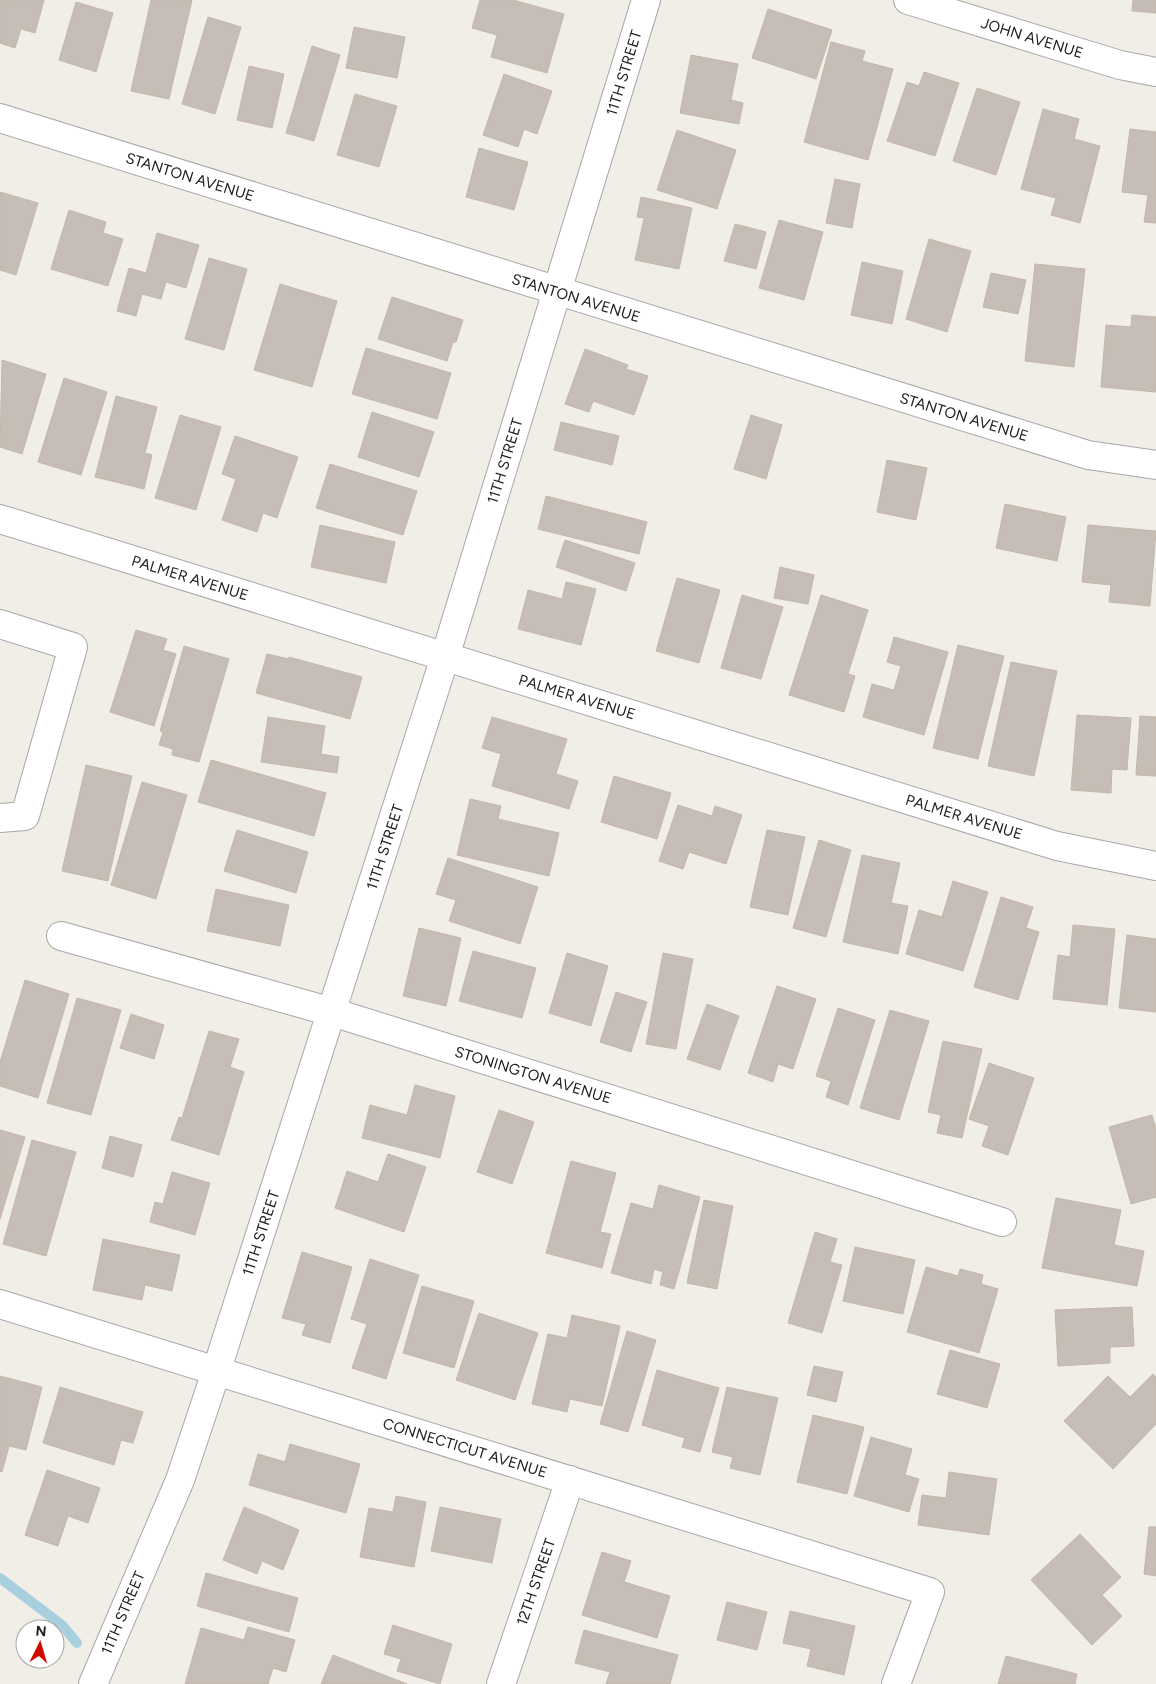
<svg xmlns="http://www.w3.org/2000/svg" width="1156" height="1684" font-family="Figtree,sans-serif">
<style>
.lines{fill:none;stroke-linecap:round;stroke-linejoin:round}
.stream{stroke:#a7cfde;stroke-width:10}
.building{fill:#c6beb6;stroke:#c3b6a9}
.minor-casing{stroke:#a7a7a7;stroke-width:30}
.minor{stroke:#fff;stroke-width:28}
.labels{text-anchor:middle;stroke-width:4;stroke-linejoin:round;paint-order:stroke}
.street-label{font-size:15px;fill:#202020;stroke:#fff}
</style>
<rect width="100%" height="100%" fill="#f1eee7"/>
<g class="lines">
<polyline class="stream" points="0,1578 62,1625 77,1643"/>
</g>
<g class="building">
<polygon points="0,0 44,0 35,33 21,29 15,48 0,43"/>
<polygon points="151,0 192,0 169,99 131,91"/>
<polygon points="480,0 513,0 564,14 547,73 491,57 497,35 472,28"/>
<polygon points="1133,0 1156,0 1156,13 1132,11"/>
<polygon points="76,2 113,13 96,72 59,60"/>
<polygon points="768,9 832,30 816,79 752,58"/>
<polygon points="208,17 241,27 215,114 182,104"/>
<polygon points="354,27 405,37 397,78 346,68"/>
<polygon points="831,42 865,51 862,61 893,69 868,160 804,142"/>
<polygon points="312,46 340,55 314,141 286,133"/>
<polygon points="691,55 738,64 731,100 743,103 739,124 680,113"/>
<polygon points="249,66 284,74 272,128 237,120"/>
<polygon points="924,72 959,83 935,156 887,141 907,82 919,86"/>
<polygon points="504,74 552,91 537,134 524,129 518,147 483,135"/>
<polygon points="977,88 1020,102 996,175 953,161"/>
<polygon points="355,94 397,106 379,167 337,155"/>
<polygon points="1043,109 1079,119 1074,139 1100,146 1080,223 1051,215 1056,198 1021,189"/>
<polygon points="1130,129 1156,132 1156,223 1144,222 1148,195 1122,192"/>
<polygon points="677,130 736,150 717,209 657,190"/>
<polygon points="479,148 528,162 514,210 466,197"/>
<polygon points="835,179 860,184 852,228 826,223"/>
<polygon points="0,192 38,203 16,275 0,270"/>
<polygon points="641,197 692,208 679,269 635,260 644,218 637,217"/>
<polygon points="69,210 106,222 103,233 123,239 108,286 51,269"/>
<polygon points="779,220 823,232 804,300 759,288"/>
<polygon points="735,224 766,232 756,269 724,261"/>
<polygon points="157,233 199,245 186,288 166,282 161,299 142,294 136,316 117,311 129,268 146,273"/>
<polygon points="929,239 971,251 947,332 906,319"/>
<polygon points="209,258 247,269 224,350 185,339"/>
<polygon points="862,262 903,271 892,324 851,315"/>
<polygon points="1035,264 1085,269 1074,367 1025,361"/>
<polygon points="991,273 1026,280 1018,314 983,307"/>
<polygon points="280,284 337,301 312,387 254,370"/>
<polygon points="392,297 463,320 456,342 453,342 447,361 378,339"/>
<polygon points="1132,315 1156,317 1156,392 1101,387 1106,325 1131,327"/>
<polygon points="366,348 451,373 437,419 352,394"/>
<polygon points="585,349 628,365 626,369 648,376 634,415 593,401 589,412 565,404"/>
<polygon points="2,360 46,374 22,454 0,447"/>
<polygon points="64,378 107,392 81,475 38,462"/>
<polygon points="116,396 157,407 145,453 152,455 144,489 95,477"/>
<polygon points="372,412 434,432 419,477 358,457"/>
<polygon points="180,415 221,427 196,510 155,498"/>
<polygon points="751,415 782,425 766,479 734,469"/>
<polygon points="561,422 619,436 612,465 554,450"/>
<polygon points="235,436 298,457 277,518 263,513 257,532 222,520 236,479 222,474"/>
<polygon points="887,460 927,468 916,520 877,512"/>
<polygon points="330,464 417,491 403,535 316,508"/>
<polygon points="546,496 647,522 639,554 538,529"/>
<polygon points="1005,504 1066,517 1057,561 996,548"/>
<polygon points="320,525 395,542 386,583 311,567"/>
<polygon points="1088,525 1156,531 1150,606 1109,602 1111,585 1082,582"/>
<polygon points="565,540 635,563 626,591 556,567"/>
<polygon points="780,567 814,575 808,604 774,598"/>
<polygon points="677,578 720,590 699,663 656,651"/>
<polygon points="566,582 596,589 581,645 518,629 528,590 562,599"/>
<polygon points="742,595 783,607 761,679 721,668"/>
<polygon points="821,595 868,610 848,674 855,676 844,712 789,695"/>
<polygon points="136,630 167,639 163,650 176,654 154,726 110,712"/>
<polygon points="894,637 948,652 924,735 863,717 872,684 894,690 901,666 887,662"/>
<polygon points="958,645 1004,656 978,759 933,748"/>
<polygon points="184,646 229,659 199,762 172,755 173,749 159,745 163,732 160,731"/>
<polygon points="267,654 289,659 289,657 362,677 350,719 256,693"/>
<polygon points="1011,662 1057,671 1034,776 988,766"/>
<polygon points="1077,715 1131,718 1127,770 1112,769 1111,793 1071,790"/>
<polygon points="1140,716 1156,717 1156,776 1136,775"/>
<polygon points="268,717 325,726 321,754 339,757 337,773 261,762"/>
<polygon points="492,717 567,739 556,774 578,781 569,809 492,786 501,754 482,748"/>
<polygon points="211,760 326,793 314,836 198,802"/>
<polygon points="86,765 132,776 108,881 62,871"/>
<polygon points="614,776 671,793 657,839 601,822"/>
<polygon points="142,782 187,795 156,899 111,885"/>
<polygon points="470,799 501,806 498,819 559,833 549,876 457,855"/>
<polygon points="678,805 712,816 715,806 742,815 726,864 689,852 683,869 659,861"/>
<polygon points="237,830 308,852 296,893 224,871"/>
<polygon points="767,830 805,837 788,915 750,907"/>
<polygon points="819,840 851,850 826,937 793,928"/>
<polygon points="862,855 900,863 891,903 908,906 898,954 843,942"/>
<polygon points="448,858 538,887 520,944 449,921 456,900 436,894"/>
<polygon points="953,881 988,892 963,971 906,954 919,910 942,917"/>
<polygon points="216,889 289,905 280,946 207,931"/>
<polygon points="1001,897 1033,907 1026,928 1039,932 1018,1000 974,987"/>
<polygon points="1073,925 1115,929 1107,1005 1053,999 1058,955 1070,957"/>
<polygon points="419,928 461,938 446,1006 403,996"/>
<polygon points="1127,935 1156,939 1156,1012 1119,1008"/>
<polygon points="473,951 536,968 522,1018 459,1001"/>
<polygon points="567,953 608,966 591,1026 549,1013"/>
<polygon points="663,953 693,959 676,1049 646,1044"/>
<polygon points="25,980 69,994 38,1098 0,1086 0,1062"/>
<polygon points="777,986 816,999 793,1069 778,1064 773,1082 748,1073"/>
<polygon points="616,992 647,1002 631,1052 600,1042"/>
<polygon points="77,998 121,1010 91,1115 47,1103"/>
<polygon points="707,1004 739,1016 720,1070 687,1059"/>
<polygon points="838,1008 875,1020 848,1105 826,1097 831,1081 816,1076"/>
<polygon points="890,1010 929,1021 899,1120 860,1108"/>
<polygon points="131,1014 164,1025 154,1059 120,1048"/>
<polygon points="209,1031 239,1039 230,1067 244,1072 219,1155 171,1140 179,1117 182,1118"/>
<polygon points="943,1041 982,1049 962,1138 937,1133 941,1115 928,1112"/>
<polygon points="989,1063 1034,1078 1008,1155 982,1146 989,1126 969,1119"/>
<polygon points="415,1085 455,1096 440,1158 362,1138 370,1105 407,1115"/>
<polygon points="499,1110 534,1122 512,1184 477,1172"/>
<polygon points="1152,1115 1156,1129 1156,1197 1131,1204 1109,1127"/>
<polygon points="0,1130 25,1137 0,1219"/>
<polygon points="110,1136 142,1145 133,1177 102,1168"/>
<polygon points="32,1140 76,1152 46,1256 3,1244"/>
<polygon points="388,1154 426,1167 404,1232 335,1208 347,1171 378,1182"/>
<polygon points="571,1161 616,1173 600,1232 611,1234 602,1268 546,1253"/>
<polygon points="172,1172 210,1183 195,1235 150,1222 155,1202 163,1204"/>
<polygon points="659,1185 700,1197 674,1289 660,1285 663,1272 654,1269 651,1284 611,1273 631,1203 653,1209"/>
<polygon points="1056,1198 1121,1210 1114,1245 1144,1251 1137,1286 1042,1268"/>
<polygon points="704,1200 733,1206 717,1289 687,1283"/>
<polygon points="815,1232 837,1239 830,1262 842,1265 822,1333 788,1323"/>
<polygon points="103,1239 180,1255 172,1291 145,1285 142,1300 93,1290"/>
<polygon points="855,1247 915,1260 903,1314 843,1301"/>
<polygon points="302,1252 352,1267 330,1343 302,1335 306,1324 282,1318"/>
<polygon points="370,1259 419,1275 386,1379 352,1368 367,1324 351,1319"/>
<polygon points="926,1267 958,1276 960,1269 983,1275 981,1284 998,1289 979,1353 907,1332"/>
<polygon points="422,1286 474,1301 454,1368 403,1353"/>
<polygon points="1132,1307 1134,1346 1110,1347 1110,1363 1058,1366 1055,1310"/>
<polygon points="479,1313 538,1333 515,1400 456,1380"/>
<polygon points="572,1315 620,1326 602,1406 570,1399 567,1412 532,1404 548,1334 567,1338"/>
<polygon points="627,1331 656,1340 628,1432 600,1424"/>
<polygon points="950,1350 1000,1364 987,1408 937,1394"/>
<polygon points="814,1366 843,1372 836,1402 807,1395"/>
<polygon points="657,1370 719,1388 700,1452 682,1447 685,1438 642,1425"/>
<polygon points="1153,1374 1156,1377 1156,1424 1113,1469 1064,1421 1108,1376 1130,1397"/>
<polygon points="0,1376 42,1387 26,1450 9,1446 2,1472 0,1471"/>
<polygon points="60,1387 143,1412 133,1443 121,1440 114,1465 43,1443"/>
<polygon points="727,1387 778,1398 760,1475 730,1468 733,1457 712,1452"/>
<polygon points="813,1415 864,1427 847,1494 797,1482"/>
<polygon points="871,1437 912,1449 905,1475 919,1479 909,1512 854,1496"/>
<polygon points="290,1444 360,1464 346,1513 249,1485 258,1454 285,1462"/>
<polygon points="47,1470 100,1488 88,1523 68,1516 58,1546 25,1535"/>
<polygon points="949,1472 997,1479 989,1535 918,1525 922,1495 946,1498"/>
<polygon points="396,1496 426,1502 414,1567 360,1557 369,1508 393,1512"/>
<polygon points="244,1507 299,1530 283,1570 262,1561 257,1574 223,1560"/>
<polygon points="440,1507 501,1519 492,1563 431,1551"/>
<polygon points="1149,1527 1156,1527 1156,1576 1144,1574"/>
<polygon points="1080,1534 1121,1577 1102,1595 1122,1616 1092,1645 1031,1580"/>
<polygon points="602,1552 631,1561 624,1582 670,1596 657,1638 582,1615"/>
<polygon points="206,1573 298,1598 289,1632 197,1606"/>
<polygon points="727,1602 767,1612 757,1650 717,1640"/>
<polygon points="790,1611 855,1626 844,1675 807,1666 811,1649 783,1643"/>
<polygon points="393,1625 452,1644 440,1684 397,1671 401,1659 384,1654"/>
<polygon points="248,1627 295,1640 286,1672 273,1668 268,1684 185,1684 201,1628 244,1640"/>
<polygon points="584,1630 678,1655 670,1684 606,1684 610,1672 575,1663"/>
<polygon points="333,1655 407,1684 321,1684"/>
<polygon points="1006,1656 1077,1674 1075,1684 998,1684"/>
</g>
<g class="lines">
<g class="minor-casing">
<g id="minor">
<polyline points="908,0 1120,65 1156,72"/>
<polyline points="0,118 1088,455 1156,465"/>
<polyline points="0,519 1057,846 1156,866"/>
<polyline points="0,624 73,647 25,816 0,818"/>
<polyline points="61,936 332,1012 1002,1222"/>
<polyline points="0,1304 930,1592 896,1684"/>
<polyline points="93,1684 180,1480 216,1372 445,657 646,0"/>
<polyline points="501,1684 570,1480"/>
</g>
</g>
<use href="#minor" class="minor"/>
</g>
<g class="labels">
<g class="street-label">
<text transform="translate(1032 38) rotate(17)" y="5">JOHN AVENUE</text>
<text transform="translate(624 73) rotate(-73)" y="5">11TH STREET</text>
<text transform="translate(190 177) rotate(17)" y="5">STANTON AVENUE</text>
<text transform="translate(576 298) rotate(17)" y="5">STANTON AVENUE</text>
<text transform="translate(964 417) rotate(17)" y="5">STANTON AVENUE</text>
<text transform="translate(505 461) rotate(-73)" y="5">11TH STREET</text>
<text transform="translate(190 578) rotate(17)" y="5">PALMER AVENUE</text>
<text transform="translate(577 697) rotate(17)" y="5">PALMER AVENUE</text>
<text transform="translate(964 817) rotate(17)" y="5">PALMER AVENUE</text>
<text transform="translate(385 847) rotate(-72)" y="5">11TH STREET</text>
<text transform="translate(533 1075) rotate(17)" y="5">STONINGTON AVENUE</text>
<text transform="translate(261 1233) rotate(-72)" y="5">11TH STREET</text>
<text transform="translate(465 1448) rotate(17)" y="5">CONNECTICUT AVENUE</text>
<text transform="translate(536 1582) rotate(-71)" y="5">12TH STREET</text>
<text transform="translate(123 1613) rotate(-67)" y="5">11TH STREET</text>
</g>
</g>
<g transform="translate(40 1644) rotate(5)"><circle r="24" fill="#ffffff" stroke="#a6a6a6"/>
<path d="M0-4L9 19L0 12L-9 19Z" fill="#d10a00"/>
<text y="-8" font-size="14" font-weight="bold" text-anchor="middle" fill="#202020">N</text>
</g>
</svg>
